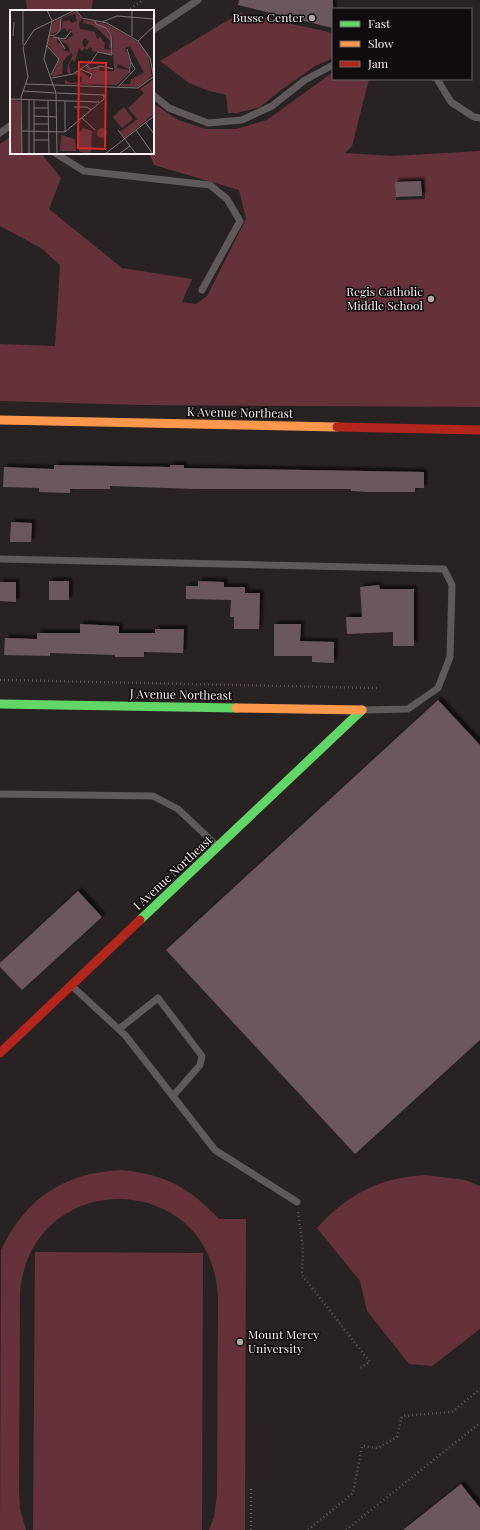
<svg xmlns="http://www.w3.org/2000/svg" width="480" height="1530" font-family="'Playfair Display',serif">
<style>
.green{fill:#65323b;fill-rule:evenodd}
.building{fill:#6b585c;filter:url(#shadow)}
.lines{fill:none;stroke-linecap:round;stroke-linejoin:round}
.path{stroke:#5e5959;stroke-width:2.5;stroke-dasharray:1 3;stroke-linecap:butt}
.lane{stroke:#5f595a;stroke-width:7}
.fast{stroke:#63d668;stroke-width:9}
.slow{stroke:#ff974d;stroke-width:9}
.jam{stroke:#b3261e;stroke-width:9}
.poi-dot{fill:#b0a7a8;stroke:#100b0c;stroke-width:1.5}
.labels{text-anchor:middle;stroke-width:3;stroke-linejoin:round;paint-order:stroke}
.poi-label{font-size:12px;fill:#f8eff0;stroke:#100b0c;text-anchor:end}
.street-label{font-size:12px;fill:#f8eff0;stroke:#100b0c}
.inset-road{fill:none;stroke:#7c7475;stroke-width:1}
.view{fill:#d62828;fill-opacity:0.15;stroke:#d62828;stroke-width:2}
.inset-edge{fill:none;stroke:#f8eff0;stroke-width:2}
</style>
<defs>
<filter id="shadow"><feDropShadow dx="3.5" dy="-3.5" stdDeviation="1" flood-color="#0009"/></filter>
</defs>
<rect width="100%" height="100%" fill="#292223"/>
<g class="green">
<polygon points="26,0 93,0 91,11 27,11"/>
<polygon points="240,13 333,33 333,58 315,66 281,90 260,107 237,113 228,113 226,95 209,91 189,83 160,61"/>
<path d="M333,72V79H369L352,146L345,153L393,156L480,151V407L140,405L0,401V344L55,346L60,265L41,248L0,226V144L10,137L11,153H41L61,178L49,209L122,268L192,279L182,302L196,304L207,296L246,219L239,190L154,165L149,153H153V103L178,120L206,129H236L267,120ZM424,180L425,199L396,200L397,181Z"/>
<path d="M122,1170C166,1175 189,1187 219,1219H246L245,1530H209L214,1517L217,1494L218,1298C213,1169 31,1165 20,1293L19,1491L20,1509L26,1530H0L1,1250C26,1198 65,1172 122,1170Z"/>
<path d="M425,1175L465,1180L480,1186V1329L432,1366L409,1364L367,1311L360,1281L317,1228C348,1194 379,1178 425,1175Z"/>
<polygon points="35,1252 203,1253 202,1530 33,1530"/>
</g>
<g class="building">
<polygon points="239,0 333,0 333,28 238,5"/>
<polygon points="421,181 422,196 396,197 395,182"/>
<polygon points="54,465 170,467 170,465 184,465 184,468 424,472 424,488 415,488 415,492 369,492 351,491 351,489 195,489 110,486 110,489 70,489 70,493 39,492 39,488 3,487 4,467 54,469"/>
<polygon points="11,522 32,523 31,542 10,542"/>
<rect x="49" y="581" width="20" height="19"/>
<polygon points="198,581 224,582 224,587 245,587 245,593 260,593 259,629 234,629 234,617 230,617 231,600 186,599 186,586 198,586"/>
<polygon points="0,582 16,582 16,602 0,601"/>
<polygon points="379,585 380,589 414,589 414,646 393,646 393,632 347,634 346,617 362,617 360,587"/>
<polygon points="80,624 119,626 119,633 155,633 155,629 184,629 183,653 144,652 144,657 115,657 115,655 50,653 50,656 4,655 5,638 37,639 37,633 80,633"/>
<polygon points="274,624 301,624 300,641 334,642 334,663 312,662 312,656 274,656"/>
<polygon points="438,700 480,745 480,1040 355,1154 166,950"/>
<polygon points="78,891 102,917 22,990 0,967 0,963"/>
<polygon points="461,1484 480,1508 480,1530 403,1530"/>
</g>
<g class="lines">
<g class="path">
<polyline points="127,11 143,0"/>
<polyline points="0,680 379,688"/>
<polyline points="298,1212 303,1249 302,1275 370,1362 358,1369"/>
<polyline points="251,1530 251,1488"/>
<polyline points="308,1530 353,1493 362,1446 378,1448 397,1437 402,1416 452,1412 480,1389"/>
<polyline points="346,1530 480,1423"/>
</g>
<g class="lane">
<polyline points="153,30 198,0"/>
<polyline points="437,79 451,102 474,117 480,118"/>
<polyline points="153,95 169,108 208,123 242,120 272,106 305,80 333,65"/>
<polyline points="0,133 11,125"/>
<polyline points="55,153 84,171 210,185 227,199 240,221 202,290"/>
<polyline points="0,559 444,569 452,585 450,657 438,688 408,709 365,710"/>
<polyline points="0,794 153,796 178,809 216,845"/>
<polyline points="73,987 125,1035 215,1150 297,1202"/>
<polyline points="119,1029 158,998 202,1056 200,1065 173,1096"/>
</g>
<g class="fast">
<polyline points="0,704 236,708"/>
<polyline points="140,920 362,710"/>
</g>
<g class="slow">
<polyline points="0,420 337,427"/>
<polyline points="236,708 362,710"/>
</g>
<g class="jam">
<polyline points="337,427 480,430"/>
<polyline points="0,1053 140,920"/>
</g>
</g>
<g class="poi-dot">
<circle cx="312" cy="18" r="4"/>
<circle cx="431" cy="299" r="4"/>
<circle cx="240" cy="1342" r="4"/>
</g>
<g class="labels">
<g class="poi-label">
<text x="304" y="22">Busse Center</text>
<text x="423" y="296">Regis Catholic<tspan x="423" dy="14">Middle School</tspan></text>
<text x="248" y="1339" text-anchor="start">Mount Mercy<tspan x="248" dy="14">University</tspan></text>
</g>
<g class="street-label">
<text transform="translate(240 413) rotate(1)" y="4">K Avenue Northeast</text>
<text transform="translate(181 695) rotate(1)" y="4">J Avenue Northeast</text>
<text transform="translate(173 873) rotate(-43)" y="4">I Avenue Northeast</text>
</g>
</g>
<g transform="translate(10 10)">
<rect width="144" height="144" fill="#292223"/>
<path d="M66,1L72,9L69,13L70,19L85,22L87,29L90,27L95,33L94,39L102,40V45L81,41L82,38L80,37L77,40L75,38L79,31L74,28L72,33L75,38L72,41L69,38L65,52L62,50L59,55L61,64L57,62L58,55L63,45L61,43L53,51L52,64L42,67L49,49L37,34L38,27L47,28V32L55,37L53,40L60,42L58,35L48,29L56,30L63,25L60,19L57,22L55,18L51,20L53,11L59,10L62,13L67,11L65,4L52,8ZM50,8V21L39,25L43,12ZM74,10L84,11L97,19L102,28V39L99,38L100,31L90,21L82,15L73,13L71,15ZM86,12L99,15L128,32L138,46L142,66L130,77L110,76V74H120L121,69L134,63L120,36L115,38L120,50L119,59L108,54L107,58L118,60L119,63L107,75L55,74V69L59,73L72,72V67L64,64L70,60L81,69L83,63L78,62L75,56L82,60L90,56L89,61H104L102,25L97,19ZM143,70L144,104L115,128L110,122L127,109L118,98L134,83L130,79ZM0,90L10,91L12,144H0ZM114,97L123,109L112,118L103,107ZM87 123a5 5 0 1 1 10 0a5 5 0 1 1-10 0ZM73,118L82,121L81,142L75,143L70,142L67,136L68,124ZM51,125L65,129L66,141H50Z" fill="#65323b"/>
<path class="inset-road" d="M13,0V35M37,0L42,11L34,49L46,83L47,144M66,0L72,8L97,13L128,31L140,48L144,68M122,0V26M92,12L107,6L144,9M3,26L4,12M38,26L45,25L50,21L51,7M43,27L55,29L61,21M48,28L55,39M128,31L144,16M36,35L49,49L41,65M117,39L121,52L119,63M76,55L81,59L90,56L103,59M70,59L82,64L80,69M42,68L63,64L81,52L88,42L102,45L101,25L96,18L86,14L85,11M16,74L128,78L143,67M108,77L125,59L121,52M13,81L46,83M0,89L89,92M19,90V144M24,90V144M38,90L39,144M55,91V122M64,97H77L81,100M24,98H38M24,106L47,107M72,108L85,120M136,113L144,124M24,114H38M108,120L126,144M126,120L143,144M12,121L55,122L94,89V85L47,83M0,128L1,144M24,130H39M12,144L11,87L18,67L13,37L24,20L65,0M95,144L144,106M109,144L120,136"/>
<path class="view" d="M69,52L96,53L95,139L68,138Z"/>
<rect width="144" height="144" class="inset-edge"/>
</g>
<rect x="332" y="8" width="140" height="72" fill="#100b0c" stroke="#6d6667"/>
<rect x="340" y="21" width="20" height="6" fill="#63d668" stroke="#6d6667"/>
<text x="368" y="28" font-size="12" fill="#f8eff0">Fast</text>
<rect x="340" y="41" width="20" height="6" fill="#ff974d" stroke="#6d6667"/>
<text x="368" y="48" font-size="12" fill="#f8eff0">Slow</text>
<rect x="340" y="61" width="20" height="6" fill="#b3261e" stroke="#6d6667"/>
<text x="368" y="68" font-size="12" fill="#f8eff0">Jam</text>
</svg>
